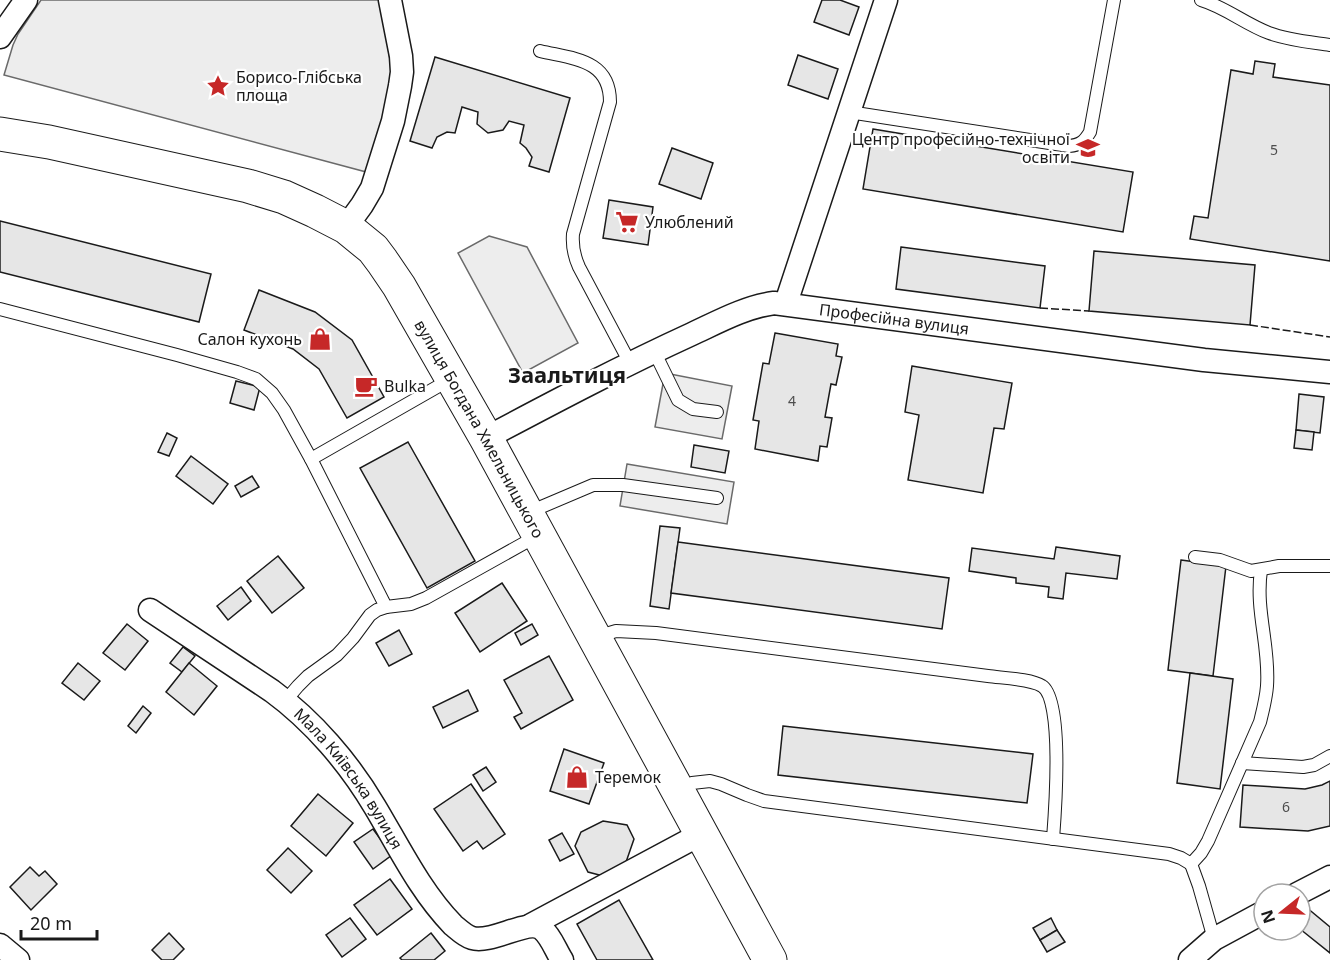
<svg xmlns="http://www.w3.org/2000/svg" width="1330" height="960" font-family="'Noto Sans',sans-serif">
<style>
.parking{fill:#ededed;stroke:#6a6a6a;stroke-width:1.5}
.building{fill:#e6e6e6;stroke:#1a1a1a;stroke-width:1.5}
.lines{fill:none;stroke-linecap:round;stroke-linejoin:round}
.lane-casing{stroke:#1a1a1a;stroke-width:14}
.street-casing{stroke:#1a1a1a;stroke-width:25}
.secondary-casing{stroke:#1a1a1a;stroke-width:35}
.lane{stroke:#fff;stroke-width:12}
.street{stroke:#fff;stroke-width:22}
.secondary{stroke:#fff;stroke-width:33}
.fence{stroke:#1a1a1a;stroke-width:1.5;stroke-dasharray:8 3;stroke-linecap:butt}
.labels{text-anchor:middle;stroke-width:4.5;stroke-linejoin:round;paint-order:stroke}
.number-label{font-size:14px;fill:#4d4d4d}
.poi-label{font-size:16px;fill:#1a1a1a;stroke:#fff;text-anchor:start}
.street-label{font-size:16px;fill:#1a1a1a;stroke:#fff}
.district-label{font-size:22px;font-weight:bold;fill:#1a1a1a;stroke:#fff}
</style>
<rect width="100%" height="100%" fill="#fff"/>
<g class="parking">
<polygon points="41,0 381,0 392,74 370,173 4,75 13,45 18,34"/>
<polygon points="489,236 527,247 578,343 523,373 458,253"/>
<polygon points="665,373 732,386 722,439 655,427"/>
<polygon points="627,464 734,482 727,524 620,506"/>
</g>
<g class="building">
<polygon points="822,0 840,0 859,7 849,35 814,22"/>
<polygon points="798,55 838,69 828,99 788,85"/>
<polygon points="435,57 570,98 549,172 529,166 532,157 526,148 520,143 524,125 509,121 503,130 488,133 477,124 478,112 462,107 455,133 447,132 437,137 432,148 410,141"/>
<polygon points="1255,61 1275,64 1273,77 1330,85 1330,261 1190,239 1194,216 1208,218 1231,70 1253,74"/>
<polygon points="873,129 1133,172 1123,232 863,189"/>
<polygon points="672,148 713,163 701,199 659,184"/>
<polygon points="609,200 653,207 648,245 603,238"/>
<polygon points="0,221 211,274 199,322 0,272"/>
<polygon points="901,247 1045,266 1040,308 896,289"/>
<polygon points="1094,251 1255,265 1250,325 1089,311"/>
<polygon points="259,290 315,312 352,340 384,397 347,418 319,369 293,349 244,330"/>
<polygon points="775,333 838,344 836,356 842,357 836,385 831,384 825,417 832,418 827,447 820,446 818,461 755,449 759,421 753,420 763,363 769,364"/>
<polygon points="912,366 1012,383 1004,429 994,428 983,493 908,480 919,415 905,412"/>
<polygon points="236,381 260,387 254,410 230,403"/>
<polygon points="1299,394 1324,397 1320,433 1296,430"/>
<polygon points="1296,430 1314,432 1312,450 1294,448"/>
<polygon points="167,433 177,438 169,456 158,452"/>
<polygon points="408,442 475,561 427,588 360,468"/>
<polygon points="694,445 729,451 725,473 691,467"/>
<polygon points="191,456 228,484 213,504 176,476"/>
<polygon points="252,476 259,487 241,497 235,486"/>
<polygon points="660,526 680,528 669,609 650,606"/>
<polygon points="678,542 949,578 942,629 671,593"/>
<polygon points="1056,547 1120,556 1117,579 1066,573 1063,599 1048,597 1049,587 1016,583 1016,578 969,571 972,548 1054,559"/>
<polygon points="278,556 304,588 272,613 247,581"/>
<polygon points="1181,560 1226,566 1213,676 1168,670"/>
<polygon points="502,583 527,621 480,652 455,613"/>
<polygon points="241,587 251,601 228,620 217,606"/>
<polygon points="127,624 148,641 125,670 103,653"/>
<polygon points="532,624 538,635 521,645 515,633"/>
<polygon points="399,630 412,654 389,666 376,643"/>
<polygon points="183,647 195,656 182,672 170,663"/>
<polygon points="549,656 573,700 521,729 514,717 522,713 504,680"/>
<polygon points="78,663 100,681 84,700 62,683"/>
<polygon points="189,663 217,686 194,715 166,692"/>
<polygon points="1190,673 1233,679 1220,789 1177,783"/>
<polygon points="468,690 478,711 443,728 433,707"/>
<polygon points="143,706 151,713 136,733 128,726"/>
<polygon points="783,726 1033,754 1027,803 778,775"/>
<polygon points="564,749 604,763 589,804 550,791"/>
<polygon points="486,767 496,782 483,791 473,775"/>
<polygon points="1330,781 1330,826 1308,831 1240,827 1243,785 1305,789 1322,785"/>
<polygon points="471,784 505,834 483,849 477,841 463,851 434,809"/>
<polygon points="318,794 353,823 326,856 291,826"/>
<polygon points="603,821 627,825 634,839 625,865 603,876 588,872 575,846 581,832"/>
<polygon points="373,829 392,855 373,869 354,842"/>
<polygon points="562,833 574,854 560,861 549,840"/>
<polygon points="288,848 312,871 291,893 267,870"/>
<polygon points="30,867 39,876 45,871 57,884 31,910 10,887"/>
<polygon points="390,879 412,909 377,935 354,905"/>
<polygon points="619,900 653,960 597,960 577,924"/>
<polygon points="1306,907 1330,927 1330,953 1300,929 1300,914"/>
<polygon points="350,918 366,939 342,957 326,935"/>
<polygon points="1051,918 1057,930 1040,940 1033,928"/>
<polygon points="1057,930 1065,942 1047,952 1040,940"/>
<polygon points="169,933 184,949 173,960 162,960 152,950"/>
<polygon points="431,933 445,951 434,960 402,960 400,958"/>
</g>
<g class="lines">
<g class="lane-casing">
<g id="lane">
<path d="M1201,0C1225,7 1245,24 1269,33C1288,40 1310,42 1330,45"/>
<path d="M540,51C573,59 610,59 610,102L573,234C572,246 574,256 579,267L630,363"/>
<path d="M849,112L1069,146C1080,145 1084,142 1090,132L1114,0"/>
<polyline points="0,309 177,355 237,372 256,379 272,393 284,410 311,459 386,607 411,604 426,598 537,536"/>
<polyline points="654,351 678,400 693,409 717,412"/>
<polyline points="311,459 451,379"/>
<polyline points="527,513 593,485 623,485 717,498"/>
<polyline points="1195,557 1220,560 1251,571 1279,566 1330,566"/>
<path d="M596,637L616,631L656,633L988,676C1002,678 1031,679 1042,686C1064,699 1055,813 1053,839"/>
<polyline points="286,700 298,686 308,676 337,655 353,638 370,615 377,610 386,607"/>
<polyline points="1242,763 1303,767 1314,765 1330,756"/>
<path d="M678,790L692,783L710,781L721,784L747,795L764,801L1169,854L1181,858L1191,864L1201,853L1208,841L1260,722C1263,710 1266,699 1267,686C1270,646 1255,611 1261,570"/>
<polyline points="1191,864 1199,886 1214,939"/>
</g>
</g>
<g class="street-casing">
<g id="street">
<polyline points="0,37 26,0"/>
<polyline points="346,227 362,205 372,188 393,121 400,86 402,72 401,56 390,0"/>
<polyline points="786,303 886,0"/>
<path id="s1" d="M486,438C554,402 622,366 692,334C718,322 745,307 774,303L1204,360L1330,372"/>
<path id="s2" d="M150,610L272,691C313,721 349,763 375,807C399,847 420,891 453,925C459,930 465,936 472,938C492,944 528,918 542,929C551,936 556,951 562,960"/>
<polyline points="1297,894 1330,877"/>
<polyline points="531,925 701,834"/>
<polyline points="0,945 18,960"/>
<polyline points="1190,960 1214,939 1264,912"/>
</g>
</g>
<g class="secondary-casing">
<g id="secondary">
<path id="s3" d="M0,134L49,142L248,186L284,197L315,211L346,227L373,249L382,261L399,286L486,438L770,960"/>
</g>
</g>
<use href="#lane" class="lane"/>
<use href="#street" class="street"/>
<use href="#secondary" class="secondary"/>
<g class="fence">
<polyline points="1040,308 1089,311"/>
<polyline points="1250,325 1330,337"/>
</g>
</g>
<defs>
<g id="sight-bare" transform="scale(1.8)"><path d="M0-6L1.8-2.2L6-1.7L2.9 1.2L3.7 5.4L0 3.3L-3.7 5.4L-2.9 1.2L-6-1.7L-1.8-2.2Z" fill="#c62828" stroke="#fff" stroke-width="2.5" paint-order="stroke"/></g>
<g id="university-bare" transform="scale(1.8)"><path d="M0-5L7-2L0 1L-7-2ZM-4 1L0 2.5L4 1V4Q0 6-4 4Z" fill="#c62828" stroke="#fff" stroke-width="2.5" paint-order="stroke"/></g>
<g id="supermarket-bare" transform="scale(1.8)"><path d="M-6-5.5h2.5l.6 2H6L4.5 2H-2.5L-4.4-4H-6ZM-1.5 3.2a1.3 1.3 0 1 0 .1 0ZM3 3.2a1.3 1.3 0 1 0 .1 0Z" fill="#c62828" stroke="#fff" stroke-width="2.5" paint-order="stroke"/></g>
<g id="shop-bare" transform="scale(1.8)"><path d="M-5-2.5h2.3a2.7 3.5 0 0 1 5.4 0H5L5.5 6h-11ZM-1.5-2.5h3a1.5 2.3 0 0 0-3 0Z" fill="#c62828" stroke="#fff" stroke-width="2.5" paint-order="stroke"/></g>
<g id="cafe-bare" transform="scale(1.8)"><path d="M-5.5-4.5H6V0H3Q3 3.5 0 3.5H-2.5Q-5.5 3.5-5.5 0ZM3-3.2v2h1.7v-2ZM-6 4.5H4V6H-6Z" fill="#c62828" stroke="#fff" stroke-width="2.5" paint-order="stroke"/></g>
</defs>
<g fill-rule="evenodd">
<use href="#sight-bare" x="218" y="86"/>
<use href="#university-bare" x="1088" y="148"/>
<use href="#supermarket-bare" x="627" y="222"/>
<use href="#shop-bare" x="320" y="339"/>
<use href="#cafe-bare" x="366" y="386"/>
<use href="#shop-bare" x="577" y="777"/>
</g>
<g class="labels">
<g class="number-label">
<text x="1274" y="155">5</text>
<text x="792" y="406">4</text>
<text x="1286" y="812">6</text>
</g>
<g class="poi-label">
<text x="236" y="83">Борисо-Глібська<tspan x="236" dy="18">площа</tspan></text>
<text x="1070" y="145" text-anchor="end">Центр професійно-технічної<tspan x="1070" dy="18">освіти</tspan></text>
<text x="645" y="228">Улюблений</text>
<text x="302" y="345" text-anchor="end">Салон кухонь</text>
<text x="384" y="392">Bulka</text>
<text x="595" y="783">Теремок</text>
</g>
<g class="street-label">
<text dy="6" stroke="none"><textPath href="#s1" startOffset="440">Професійна вулиця</textPath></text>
<text dy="6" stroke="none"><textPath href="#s3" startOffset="604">вулиця Богдана Хмельницького</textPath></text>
<text dy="6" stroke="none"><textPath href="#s2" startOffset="264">Мала Київська вулиця</textPath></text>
</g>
<g class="district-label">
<text x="567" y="383">Заальтиця</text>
</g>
</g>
<g transform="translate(1282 912) rotate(252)"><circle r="28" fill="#ffffff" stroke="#a3a3a3" stroke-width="1.5"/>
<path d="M0-4.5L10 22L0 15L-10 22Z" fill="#c62828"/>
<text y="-9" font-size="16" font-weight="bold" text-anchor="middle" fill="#1a1a1a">N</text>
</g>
<path d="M21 930v9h76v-9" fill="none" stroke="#1a1a1a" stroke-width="3"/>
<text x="30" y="930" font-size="18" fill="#1a1a1a" stroke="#ffffff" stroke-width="4.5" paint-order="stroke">20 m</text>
</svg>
